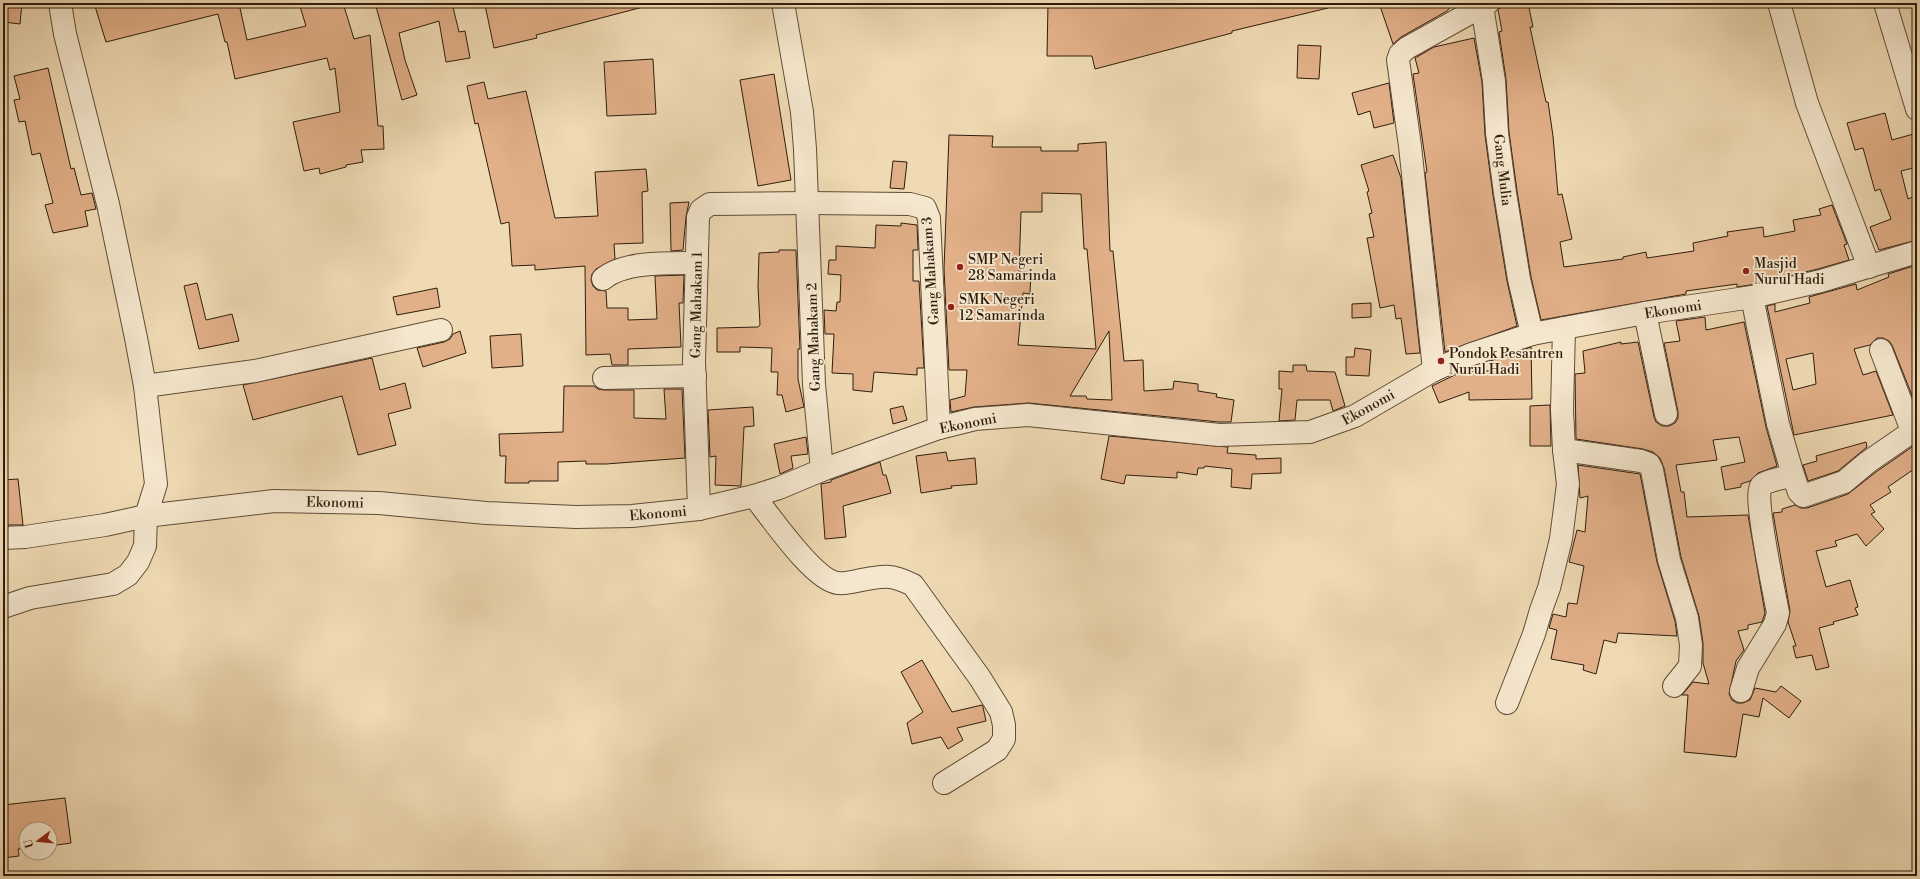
<svg xmlns="http://www.w3.org/2000/svg" width="1920" height="879" font-family="'Libre Bodoni',serif">
<style>
.building{fill:#e1af88;stroke:#2f1d0d;fill-rule:evenodd}
.lines{fill:none;stroke-linecap:round;stroke-linejoin:round}
.minor-casing{stroke:#5f4c36;stroke-width:24}
.minor{stroke:#f5e7ce;stroke-width:22}
.poi-dot{fill:#8f2418;stroke:#f5e7ce;stroke-width:1.5}
.labels{text-anchor:middle;stroke-width:3.5;stroke-linejoin:round;paint-order:stroke}
.street-label{font-size:14px;fill:#2f1d0d;stroke:#f5e7ce}
.poi-label{font-size:14px;fill:#2f1d0d;stroke:#f5e7ce;text-anchor:start}
</style>
<rect width="100%" height="100%" fill="#efdab3"/>
<filter id="stains"><feTurbulence type="fractalNoise" baseFrequency=".005" numOctaves="4"/><feColorMatrix values="0 0 0 0 .2 0 0 0 0 .09 0 0 0 0 .02 0 0 0 .5 -.17"/></filter>
<radialGradient id="worn" r=".72"><stop offset=".6" stop-color="#630" stop-opacity="0"/><stop offset="1" stop-color="#630" stop-opacity=".3"/></radialGradient>
<g class="building">
<polygon points="3,3 22,3 20,24 3,22"/>
<polygon points="94,3 241,3 240,8 247,40 306,26 299,3 343,3 354,39 370,35 378,126 383,126 384,149 361,150 363,162 346,165 346,167 320,174 319,168 304,171 293,122 340,112 335,68 330,70 327,58 235,79 227,42 225,42 218,14 106,42"/>
<polygon points="375,3 452,3 459,32 465,31 470,58 446,62 439,21 399,33 405,60 417,95 402,100"/>
<polygon points="494,3 643,3 643,7 536,35 537,38 494,48 485,5"/>
<polygon points="1048,3 1327,3 1328,8 1232,31 1232,33 1095,69 1092,56 1047,56"/>
<polygon points="1379,3 1454,3 1447,11 1401,37 1393,44"/>
<polygon points="1528,3 1533,27 1530,27 1546,102 1548,102 1553,136 1558,195 1562,194 1572,239 1560,242 1564,267 1623,259 1623,257 1646,252 1647,258 1694,251 1693,243 1728,236 1727,232 1763,227 1764,237 1795,231 1793,220 1821,215 1819,209 1832,205 1847,244 1844,245 1849,260 1818,269 1750,285 1737,287 1737,284 1686,291 1686,294 1541,320 1531,277 1517,191 1509,132 1506,79 1499,32 1502,31 1498,10 1499,8"/>
<polygon points="1474,38 1482,82 1485,135 1493,195 1507,281 1517,326 1445,352 1425,173 1427,172 1413,74 1419,73 1415,58 1434,47"/>
<polygon points="1298,45 1321,46 1319,79 1297,78"/>
<polygon points="653,59 656,114 607,116 604,62"/>
<polygon points="48,68 71,169 74,168 81,195 92,193 96,209 85,211 88,226 53,233 45,205 53,203 40,153 32,155 25,121 19,122 14,100 20,99 14,76"/>
<polygon points="774,74 791,180 758,186 740,80"/>
<polygon points="484,82 488,99 526,91 555,218 598,216 595,172 646,169 648,191 642,192 643,243 614,244 615,259 596,269 592,274 591,280 593,286 597,290 606,291 607,308 628,308 628,320 657,319 655,276 684,275 683,303 679,303 681,347 628,349 628,365 612,365 610,354 586,355 585,266 535,270 535,265 512,266 509,222 501,224 478,123 475,124 467,86"/>
<polygon points="1389,83 1394,123 1374,128 1370,111 1358,115 1352,93"/>
<polygon points="1885,113 1892,140 1917,133 1917,167 1901,171 1908,199 1917,195 1917,240 1879,250 1870,227 1891,219 1880,189 1875,191 1863,148 1855,150 1847,123"/>
<path d="M949,135L993,136L992,147H1041V151H1078V144L1106,142L1110,251H1113L1124,361L1143,360L1144,391L1173,389L1174,381L1198,384V391L1217,394L1216,397L1234,400L1231,422H1219L1029,403L974,407L951,412L950,400L965,396L967,370H949L944,269ZM1042,193L1081,194L1084,249H1087L1096,349L1018,345L1023,293L1030,294L1031,272H1019L1021,212H1042ZM1109,331L1112,400L1087,399L1086,396H1070Z"/>
<polygon points="1393,155 1401,178 1420,353 1406,354 1401,318 1396,319 1394,305 1380,308 1367,238 1374,237 1369,214 1372,213 1367,192 1369,191 1361,165"/>
<polygon points="893,161 907,162 904,189 890,188"/>
<polygon points="689,202 686,217 683,250 671,251 670,203"/>
<polygon points="901,223 917,225 918,248 918,250 913,250 913,281 919,281 924,368 917,368 917,375 874,372 872,392 853,390 853,374 832,373 834,334 825,334 824,310 836,311 837,302 840,302 841,275 828,274 829,260 836,260 836,246 875,248 876,225 901,226"/>
<polygon points="779,250 796,250 800,349 798,349 798,379 804,407 786,412 782,395 777,395 778,372 771,372 772,348 740,347 740,352 717,352 717,328 758,327 760,325 758,287 759,253 779,252"/>
<path d="M1917,265V402L1915,403L1892,345L1889,341L1883,338H1877L1870,345L1854,349L1863,375L1876,371L1893,415L1794,435L1767,306L1775,304V312L1810,303L1809,297L1856,284L1857,290L1889,277L1888,274ZM1813,353L1816,384L1793,390L1786,359Z"/>
<polygon points="197,283 206,320 232,314 239,341 199,349 184,286"/>
<polygon points="437,288 440,307 397,315 393,297"/>
<polygon points="1371,303 1371,317 1352,318 1352,304"/>
<polygon points="1705,317 1706,330 1744,322 1766,427 1777,466 1758,473 1750,481 1741,484 1741,487 1725,490 1721,467 1745,462 1739,437 1713,440 1717,460 1676,465 1681,492 1684,492 1687,517 1748,515 1765,613 1762,622 1748,625 1748,629 1738,631 1744,650 1736,661 1729,694 1732,700 1737,703 1743,703 1750,700 1755,688 1776,692 1781,686 1801,701 1789,718 1763,698 1759,717 1743,714 1736,757 1684,752 1688,695 1682,695 1693,682 1709,684 1703,663 1703,643 1699,616 1681,557 1664,468 1660,458 1653,452 1643,449 1576,439 1575,374 1585,373 1583,351 1621,342 1621,344 1638,342 1654,417 1656,422 1662,426 1669,426 1675,423 1678,418 1678,412 1664,343 1680,341 1676,321"/>
<polygon points="460,331 466,353 423,367 417,348 444,342 450,339 453,334"/>
<polygon points="521,334 523,366 492,368 490,336"/>
<polygon points="1531,347 1532,399 1469,400 1469,392 1439,403 1432,386 1463,371 1490,371 1490,361"/>
<polygon points="1355,348 1371,350 1369,376 1346,375 1346,357 1354,357"/>
<polygon points="372,358 380,390 405,383 411,408 388,414 396,445 358,455 342,396 253,420 243,385"/>
<polygon points="1293,365 1306,365 1307,371 1335,372 1345,406 1333,411 1330,400 1297,400 1295,420 1279,421 1282,389 1279,389 1279,371 1293,372"/>
<polygon points="564,386 594,386 598,389 604,390 634,390 634,418 666,419 664,389 682,389 685,458 606,464 586,464 586,461 558,462 558,481 529,481 529,483 505,483 506,456 500,456 499,434 563,432"/>
<polygon points="1550,405 1551,446 1530,446 1530,406"/>
<polygon points="903,406 907,420 893,424 890,409"/>
<polygon points="753,407 754,426 744,427 741,486 715,485 716,456 710,457 708,410"/>
<polygon points="1109,436 1228,447 1227,453 1256,455 1256,459 1281,458 1281,473 1252,474 1251,489 1231,487 1232,469 1205,466 1204,468 1198,468 1197,475 1177,472 1177,478 1126,475 1124,484 1101,479"/>
<polygon points="806,437 808,454 791,456 793,468 780,474 774,444"/>
<polygon points="1866,442 1867,447 1838,471 1808,481 1803,465 1817,461 1816,456"/>
<polygon points="1912,447 1917,455 1917,467 1888,487 1891,492 1870,505 1875,512 1871,514 1884,529 1866,546 1857,534 1835,541 1837,546 1816,551 1826,587 1850,580 1858,607 1855,608 1858,615 1833,622 1834,624 1819,628 1829,667 1816,670 1812,655 1796,658 1793,646 1796,646 1788,622 1790,611 1773,513 1782,512 1782,509 1795,505 1801,508 1807,508 1848,494 1876,472"/>
<polygon points="946,452 948,461 975,458 977,484 951,486 952,488 921,493 916,456"/>
<polygon points="880,462 883,475 886,475 891,493 843,506 846,537 825,539 821,484 831,482 831,480"/>
<polygon points="1578,465 1640,474 1657,562 1675,621 1677,636 1618,633 1616,643 1604,640 1596,674 1583,670 1584,665 1551,659 1557,630 1549,628 1553,614 1566,617 1568,603 1577,604 1584,566 1569,562 1577,530 1585,532 1588,496 1580,498"/>
<polygon points="18,479 23,525 6,525 4,517 3,517 3,480"/>
<polygon points="922,660 952,712 982,705 983,707 986,721 957,728 963,740 948,749 941,737 912,744 907,723 923,712 901,672"/>
<polygon points="65,798 71,843 50,846 50,829 26,829 26,848 18,849 19,856 3,858 3,805"/>
</g>
<g class="lines">
<g class="minor-casing">
<g id="minor">
<polyline points="783,3 802,112 805,149 814,384 822,470"/>
<polyline points="1779,3 1807,103 1869,267"/>
<polyline points="1885,3 1917,109"/>
<polyline points="1482,6 1494,81 1497,133 1505,193 1519,279 1532,334"/>
<path d="M603,279C623,261 671,263 697,263"/>
<polyline points="1645,313 1666,414"/>
<polyline points="1434,370 1410,146 1398,60 1400,54 1407,48 1488,3"/>
<polyline points="604,378 695,376"/>
<polyline points="145,386 255,371 441,330"/>
<polyline points="1564,450 1641,461 1649,464 1652,470 1669,560 1687,618 1691,645 1690,666 1674,686"/>
<polyline points="1793,475 1799,492 1803,496 1844,482 1868,462 1910,433 1911,428 1881,350"/>
<path d="M754,496C770,516 814,581 838,583C844,584 851,582 857,581C881,576 890,573 913,585L980,678L1001,712L1004,725V739L997,750L944,783"/>
<polyline points="699,509 694,361 698,217 701,210 710,204 807,203 910,204 925,208 929,218 939,428"/>
<polyline points="3,538 25,537 105,525 146,516 274,501 379,503 486,513 576,517 632,516 699,509 754,496 779,488 822,470 939,428 975,419 1028,415 1219,435 1310,432 1355,416 1434,370 1469,355 1532,334 1645,313 1752,297 1821,281 1917,252"/>
<polyline points="3,607 30,598 113,584 128,575 138,562 145,546 146,516 156,484 145,386 136,338 108,204 65,34 60,3"/>
<path d="M1741,691L1748,668L1775,624L1778,613C1775,596 1753,495 1761,486C1766,481 1786,477 1793,475L1778,424L1752,297"/>
<polyline points="1507,703 1534,634 1541,610 1549,588 1561,539 1568,484 1564,450 1562,410 1564,328"/>
</g>
</g>
<use href="#minor" class="minor"/>
</g>
<g class="poi-dot">
<circle cx="960" cy="267" r="4"/>
<circle cx="1746" cy="271" r="4"/>
<circle cx="951" cy="307" r="4"/>
<circle cx="1441" cy="361" r="4"/>
</g>
<g class="labels">
<g class="street-label">
<text transform="translate(1503 170) rotate(83)" y="5">Gang Mulia</text>
<text transform="translate(930 271) rotate(-94)" y="5">Gang Mahakam 3</text>
<text transform="translate(696 305) rotate(-89)" y="5">Gang Mahakam 1</text>
<text transform="translate(1673 309) rotate(-9)" y="5">Ekonomi</text>
<text transform="translate(813 337) rotate(-92)" y="5">Gang Mahakam 2</text>
<text transform="translate(1368 407) rotate(-29)" y="5">Ekonomi</text>
<text transform="translate(968 423) rotate(-11)" y="5">Ekonomi</text>
<text transform="translate(335 502) rotate(1)" y="5">Ekonomi</text>
<text transform="translate(658 513) rotate(-5)" y="5">Ekonomi</text>
</g>
<g class="poi-label">
<text x="968" y="264">SMP Negeri<tspan x="968" dy="16">28 Samarinda</tspan></text>
<text x="1754" y="268">Masjid<tspan x="1754" dy="16">Nurul Hadi</tspan></text>
<text x="959" y="304">SMK Negeri<tspan x="959" dy="16">12 Samarinda</tspan></text>
<text x="1449" y="358">Pondok Pesantren<tspan x="1449" dy="16">Nurul Hadi</tspan></text>
</g>
</g>
<rect width="1920" height="879" fill="none" stroke="#efdab3" stroke-width="16"/>
<rect x="4" y="4" width="1912" height="871" fill="none" stroke="#2f1d0d" stroke-width="2"/>
<rect x="8" y="8" width="1904" height="863" fill="none" stroke="#2f1d0d"/>
<g transform="translate(38 841) rotate(254)"><circle r="19" fill="#f5e7ce" stroke="#a69681"/>
<path d="M0-3L7 15L0 10L-7 15Z" fill="#8f2418"/>
<text y="-6" font-size="11" font-weight="bold" text-anchor="middle" fill="#2f1d0d">U</text>
</g>
<rect width="100%" height="100%" filter="url(#stains)"/>
<rect width="100%" height="100%" fill="url(#worn)"/>
</svg>
